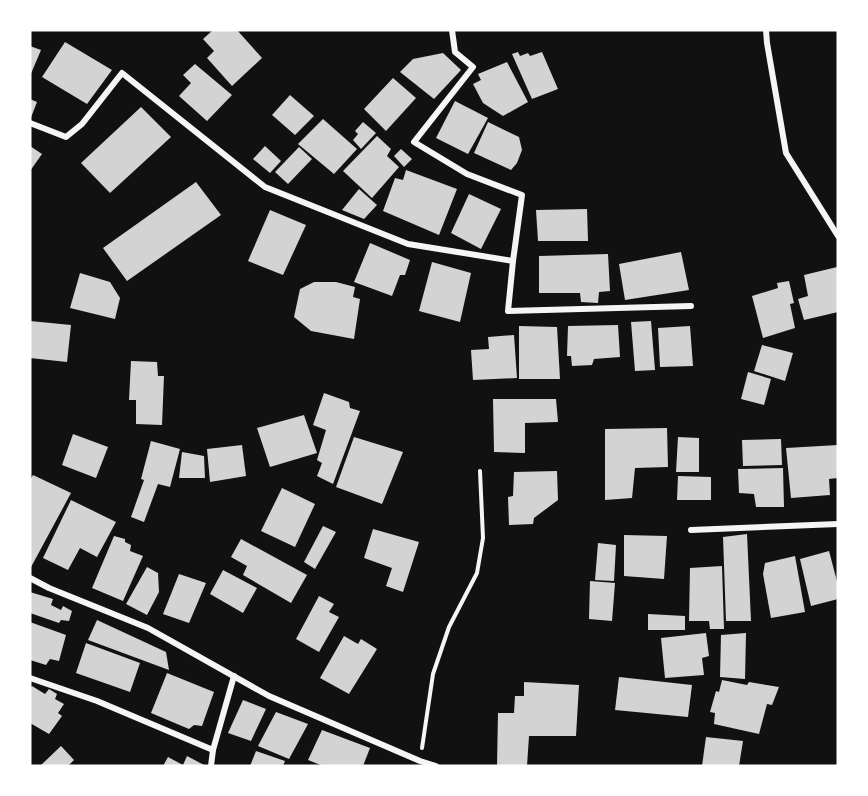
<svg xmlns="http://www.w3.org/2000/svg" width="868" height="796" font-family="'Sofia Sans Condensed',sans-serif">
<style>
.building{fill:#d3d3d3}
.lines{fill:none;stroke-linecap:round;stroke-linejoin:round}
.path{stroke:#f5f5f5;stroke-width:4}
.minor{stroke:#f5f5f5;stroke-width:6}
</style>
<rect width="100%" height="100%" fill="#111"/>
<g class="building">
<polygon points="213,30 237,30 262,58 232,86 207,58 214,51 203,39"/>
<polygon points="65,42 112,70 87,104 42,77"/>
<polygon points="30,46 41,50 30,76"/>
<polygon points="518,52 520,56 528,53 530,56 542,52 558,89 532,99 512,54"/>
<polygon points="443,53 461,70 434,99 400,72 413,59"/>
<polygon points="507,62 528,102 503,116 483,103 473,84 481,80 478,74"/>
<polygon points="195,64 232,95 207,121 179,96 191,83 183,75"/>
<polygon points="393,78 416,98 386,131 364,109"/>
<polygon points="290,95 314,116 295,135 272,115"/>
<polygon points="30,99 37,102 30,120"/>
<polygon points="455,101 488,118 468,154 436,138"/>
<polygon points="141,107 171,137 110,193 81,163"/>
<polygon points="323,119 357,149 334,174 298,144"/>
<polygon points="363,122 376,133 361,149 353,140 358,134 355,131"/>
<polygon points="488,122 519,137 522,150 517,163 511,170 474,153"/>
<polygon points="377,136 391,149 387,156 399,167 372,198 343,171"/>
<polygon points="30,146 42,154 30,171"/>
<polygon points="265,146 281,161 270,173 253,159"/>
<polygon points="299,147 312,159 288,184 275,172"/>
<polygon points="401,149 412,159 404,167 394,156"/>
<polygon points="406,170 457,189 439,235 383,211 395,178 403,180"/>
<polygon points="196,182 221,215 127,281 103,248"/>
<polygon points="359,189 377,205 364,219 342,210"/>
<polygon points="469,194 501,209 481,249 451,233"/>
<polygon points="587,209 588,241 538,241 536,210"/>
<polygon points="270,210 306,225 283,275 248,261"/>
<polygon points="370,243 410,260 405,275 400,275 392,296 354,282"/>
<polygon points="681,252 689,290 625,300 619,264"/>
<polygon points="608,254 610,291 599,292 598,303 581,302 580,293 539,293 539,256"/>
<polygon points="432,262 471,273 460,322 419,311"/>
<polygon points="837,267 838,273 838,312 804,320 798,299 808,296 804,275"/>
<polygon points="80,273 110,282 120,298 115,319 70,308"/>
<polygon points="789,281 794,303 790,304 795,328 763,338 752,296 778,288 777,283"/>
<polygon points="314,282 336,282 355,287 353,297 360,299 354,339 311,331 294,317 300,289"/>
<polygon points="30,321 71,325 67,362 30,358"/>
<polygon points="651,321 655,370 635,371 631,322"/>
<polygon points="618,325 620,357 594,359 592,365 572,366 571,356 567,356 568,326"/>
<polygon points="519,326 557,327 560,379 519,379"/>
<polygon points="690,326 693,366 660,367 658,328"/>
<polygon points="514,335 517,378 473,380 471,350 489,349 488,337"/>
<polygon points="762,345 793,353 785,381 754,371"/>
<polygon points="131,361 157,362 158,376 164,376 162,425 136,424 136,400 129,400"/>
<polygon points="748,372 771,379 764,405 741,399"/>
<polygon points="324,393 349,402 350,408 360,411 333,484 317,476 322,463 317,460 326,430 313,425"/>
<polygon points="493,399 556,399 558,422 525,423 525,453 494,452"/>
<polygon points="304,415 317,453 270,467 257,428"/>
<polygon points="667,428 668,467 635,468 632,498 605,500 605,429"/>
<polygon points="73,434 108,447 96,478 62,465"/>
<polygon points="354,437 403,452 382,504 336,487"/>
<polygon points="678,437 699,438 699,472 676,472"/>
<polygon points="781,439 782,465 743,466 742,440"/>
<polygon points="151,441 180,449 170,487 158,484 144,522 131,517 144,480 141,479"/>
<polygon points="242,445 246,476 210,482 207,449"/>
<polygon points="838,445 838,478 829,479 830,495 791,498 786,448"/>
<polygon points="182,452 204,456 205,478 179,478"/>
<polygon points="783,468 784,507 756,507 754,494 739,493 738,469"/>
<polygon points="557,471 558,500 534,518 533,524 509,525 508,497 513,496 514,472"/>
<polygon points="33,475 71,493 30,569 30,480"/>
<polygon points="678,476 711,477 711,500 677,500"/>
<polygon points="282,488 315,504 295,547 261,531"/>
<polygon points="71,500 116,522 97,557 80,548 68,570 43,558"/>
<polygon points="323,526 336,532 315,569 304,562"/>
<polygon points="373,529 419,542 403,592 386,586 392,568 364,558"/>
<polygon points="747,534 751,621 726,621 723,537"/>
<polygon points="624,535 667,536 664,579 624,576"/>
<polygon points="114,536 125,539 125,542 131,545 130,551 143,556 123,601 92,588"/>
<polygon points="241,539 307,575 291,603 243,575 247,566 231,557"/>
<polygon points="598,543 616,545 614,581 595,580"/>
<polygon points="829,551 838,585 838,599 811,606 800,559"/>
<polygon points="795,556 805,612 771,618 763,574 765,563"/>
<polygon points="722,566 724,629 710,629 709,621 689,621 690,568"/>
<polygon points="147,567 158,573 159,592 147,615 126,604"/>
<polygon points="223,570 257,588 243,613 210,594"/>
<polygon points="179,574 206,583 189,623 163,614"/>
<polygon points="590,581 615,583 612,621 589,619"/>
<polygon points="30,592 53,599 51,605 61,610 63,606 72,611 69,621 61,620 59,623 30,613"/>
<polygon points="319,596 334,604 329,612 339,617 319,652 296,639"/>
<polygon points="648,614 685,616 685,630 648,630"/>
<polygon points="97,620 166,652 169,670 88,640"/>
<polygon points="30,622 66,635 59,661 50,659 46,665 30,660"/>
<polygon points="706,633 709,656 702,658 704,675 665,678 661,638"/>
<polygon points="746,633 745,679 720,677 721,635"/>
<polygon points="344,636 358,644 361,639 377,649 349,694 320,678"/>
<polygon points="86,643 140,663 130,692 76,673"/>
<polygon points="167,673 214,692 202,726 194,725 189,729 151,713"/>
<polygon points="619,677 692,685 688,717 615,710"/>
<polygon points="722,680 747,685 749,682 779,687 772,705 767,704 759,734 714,724 715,713 710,712 716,691 719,692"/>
<polygon points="524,682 579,685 576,736 529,736 527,766 497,766 498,713 514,713 515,696 524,696"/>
<polygon points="32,686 45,694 49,689 57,694 55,699 64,704 58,713 62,716 49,734 30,723 30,688"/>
<polygon points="243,700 266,709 251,741 228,733"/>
<polygon points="276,712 308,724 289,759 258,746"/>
<polygon points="322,730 370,748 363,766 323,766 308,760"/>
<polygon points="706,737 743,741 739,766 702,766"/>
<polygon points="61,746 74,760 68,766 40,766"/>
<polygon points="256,751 285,761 283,766 250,766"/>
<polygon points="187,756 206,766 163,766 168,757 183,765"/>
</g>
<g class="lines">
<polyline class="path" points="422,748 433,674 449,627 477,573 483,538 480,471"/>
<g class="minor">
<polyline points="452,30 455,52 473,67 414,142 467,174 522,195 513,261"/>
<polyline points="766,30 767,43 786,153 838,236"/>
<polyline points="30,123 66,137 82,124 122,73 265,187 408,244 513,261 508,311 691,306"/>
<polyline points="691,530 838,524"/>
<polyline points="30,578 49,588 148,628 269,696 420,761 436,766"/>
<polyline points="30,678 97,701 213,750"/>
<polyline points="211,766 213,750 234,676"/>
</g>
</g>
<rect width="868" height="796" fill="none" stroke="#ffffff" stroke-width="63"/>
</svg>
